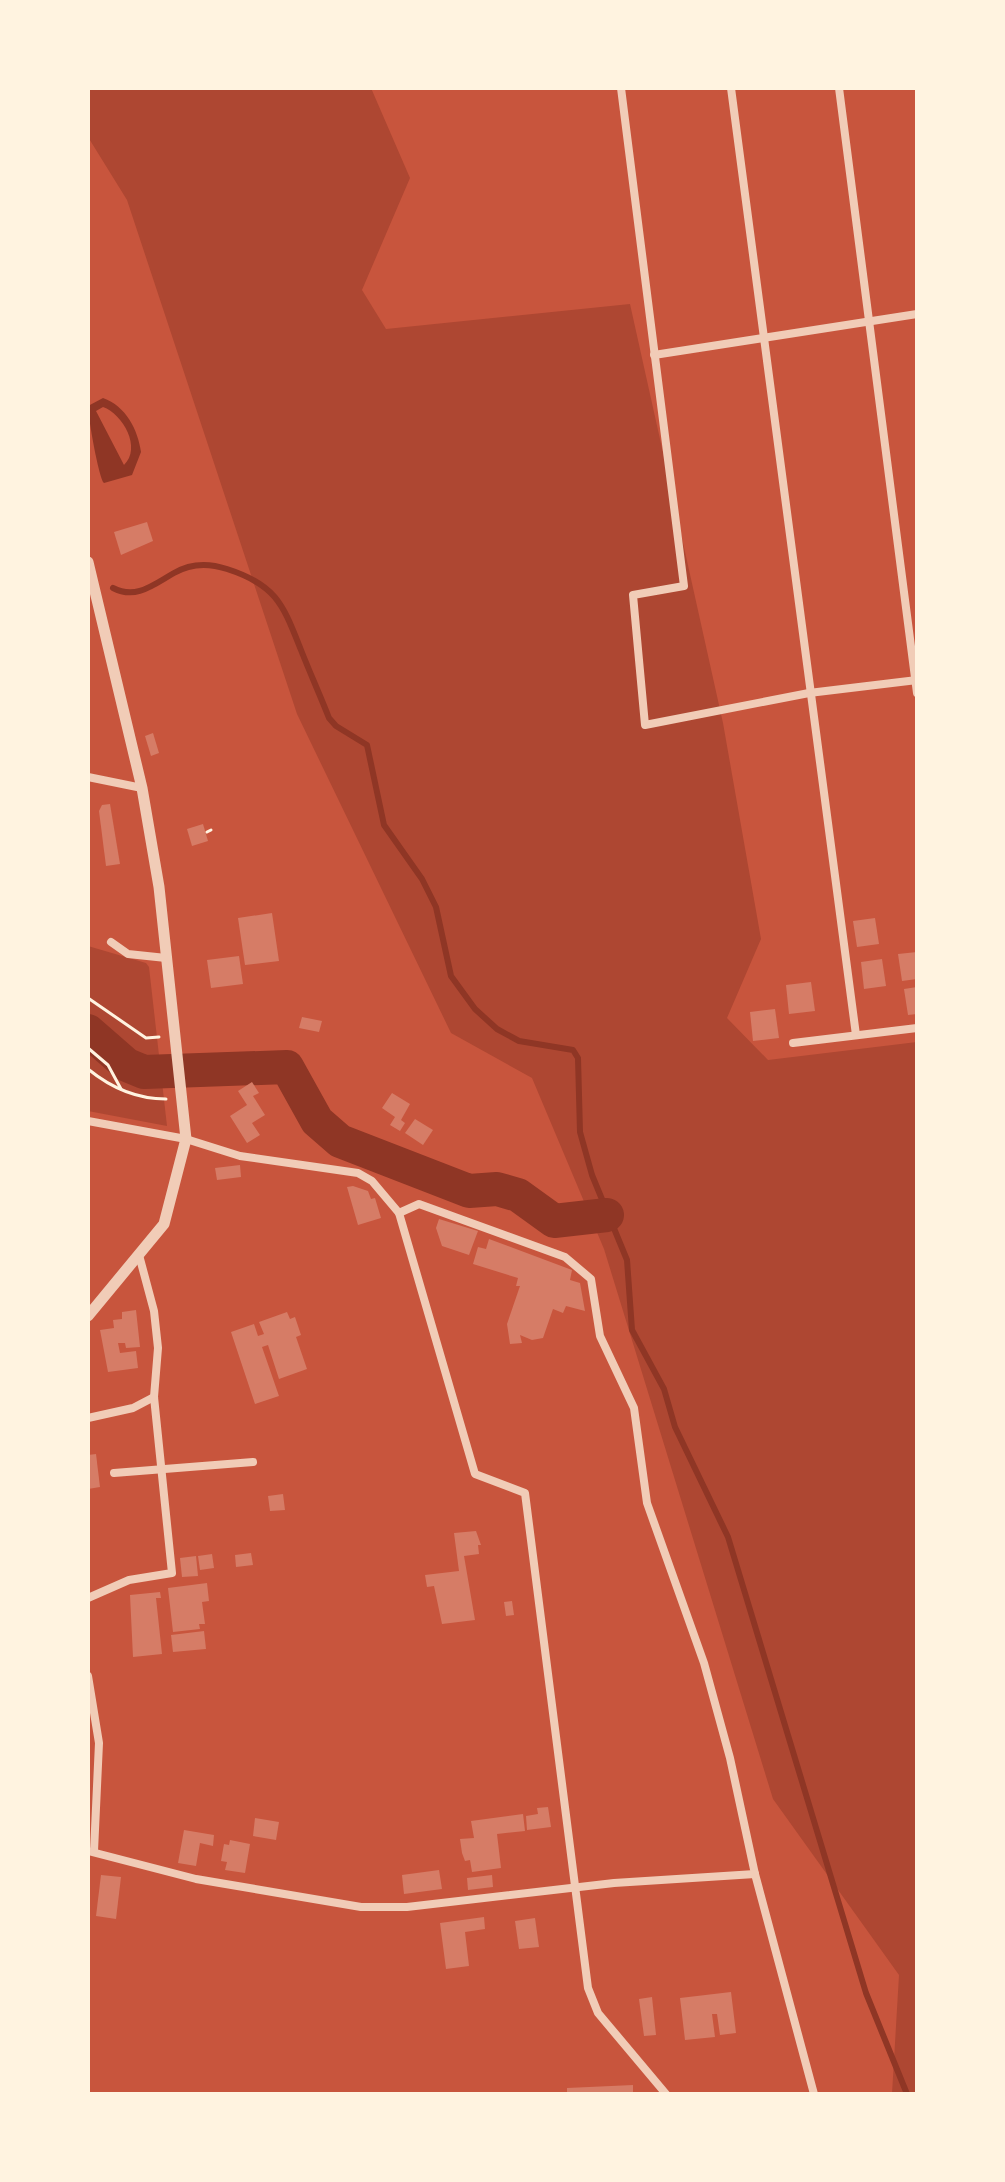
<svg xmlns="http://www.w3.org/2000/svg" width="1005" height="2182" font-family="Arial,sans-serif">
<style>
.green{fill:#ae4732}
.water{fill:#8f3625;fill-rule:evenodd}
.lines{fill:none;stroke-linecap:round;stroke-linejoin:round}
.stream{stroke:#8f3625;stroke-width:6}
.river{stroke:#8f3625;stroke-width:34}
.building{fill:#d67c66}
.path{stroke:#fff3e0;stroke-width:3}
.minor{stroke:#f1ccb7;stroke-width:8}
.tertiary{stroke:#f1ccb7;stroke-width:11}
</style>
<rect width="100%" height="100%" fill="#c8553d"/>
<g class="green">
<polygon points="88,88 371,88 410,178 362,290 386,329 630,304 723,723 761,939 727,1018 768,1060 917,1042 917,2094 892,2094 899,1975 773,1799 604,1249 532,1078 451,1033 297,714 127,200 88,137"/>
<polygon points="88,946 146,963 149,967 167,1126 88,1111"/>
</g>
<path class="water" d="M103,398C126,406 138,430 141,452L132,475L104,483C99,478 88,417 88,406ZM103,407C123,414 142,448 124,465L96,411Z"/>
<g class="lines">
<path class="stream" d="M113,588C136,600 153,585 174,573C191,563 209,563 227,569C277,585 283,605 301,650C310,673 320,695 329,718L336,726L367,745L384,825L422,879L436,907L451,976L475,1009L497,1029L519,1041L573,1050L578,1058L580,1132L592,1175L627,1260L632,1330L664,1389L675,1427L728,1537L866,1993L907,2094"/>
<polyline class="river" points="88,1031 127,1065 144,1072 287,1067 317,1121 340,1141 469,1191 497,1189 518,1195 554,1221 607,1215"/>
</g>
<g class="building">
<polygon points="147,522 153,541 121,555 114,532"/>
<polygon points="153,733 159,753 151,756 145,736"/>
<polygon points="110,804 120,864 106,866 99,811 102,805"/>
<polygon points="203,824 208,841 192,846 187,829"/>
<polygon points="272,913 279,961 245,965 238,918"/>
<polygon points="875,918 879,944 857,947 853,921"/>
<polygon points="917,952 917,979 902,981 898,954"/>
<polygon points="239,956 243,984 211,988 207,960"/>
<polygon points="882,959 886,986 864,989 861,962"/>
<polygon points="811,982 815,1011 789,1014 786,985"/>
<polygon points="917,987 917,1014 908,1015 904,989"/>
<polygon points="775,1009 779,1038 753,1041 750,1012"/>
<polygon points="302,1017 322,1021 319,1032 299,1028"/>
<polygon points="252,1082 259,1093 253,1096 265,1115 252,1123 260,1135 247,1143 230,1116 247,1105 238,1091"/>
<polygon points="392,1093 410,1104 401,1120 405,1123 400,1131 390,1125 395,1117 382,1108"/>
<polygon points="415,1119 433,1130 423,1145 405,1133"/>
<polygon points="240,1165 241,1177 217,1180 215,1168"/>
<polygon points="353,1186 368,1191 371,1199 375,1198 381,1218 358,1225 347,1187"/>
<polygon points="439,1219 478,1231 469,1255 442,1246 436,1228"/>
<polygon points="489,1239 572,1270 570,1280 580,1283 585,1311 566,1306 563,1313 553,1309 543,1338 532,1340 520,1335 522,1343 510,1344 507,1324 520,1286 516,1286 518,1278 473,1264 478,1247 486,1249"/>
<polygon points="136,1310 140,1347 126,1348 125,1343 118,1343 120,1353 136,1351 138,1368 108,1372 100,1330 114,1328 113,1320 122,1319 122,1312"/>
<polygon points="287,1312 290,1319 295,1317 301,1335 296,1337 307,1369 279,1379 268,1345 262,1347 279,1396 255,1404 231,1332 254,1324 258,1336 264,1334 259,1322"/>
<polygon points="96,1454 100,1487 88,1489 88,1455"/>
<polygon points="283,1494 285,1510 270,1511 268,1496"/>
<polygon points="476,1531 481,1545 478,1545 479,1554 464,1556 475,1620 442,1624 434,1586 427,1587 425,1575 459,1571 454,1533"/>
<polygon points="251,1553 253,1565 236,1567 235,1555"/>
<polygon points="212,1554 214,1568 200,1570 198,1556"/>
<polygon points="196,1556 198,1576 182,1577 180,1558"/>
<polygon points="207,1583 209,1601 202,1602 205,1624 199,1624 200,1629 173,1632 168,1588"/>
<polygon points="160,1592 161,1598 156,1598 162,1654 133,1657 130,1595"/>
<polygon points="512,1601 514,1615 506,1616 504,1602"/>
<polygon points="204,1631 206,1649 173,1652 171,1635"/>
<polygon points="548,1807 551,1827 527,1830 526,1816 538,1814 537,1808"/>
<polygon points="523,1814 525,1831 497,1834 501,1868 472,1872 470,1860 465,1861 462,1853 460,1839 474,1838 471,1821"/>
<polygon points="255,1818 279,1822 276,1840 253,1836"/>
<polygon points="184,1830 214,1835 213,1846 200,1843 196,1866 178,1863"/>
<polygon points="230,1840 250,1844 245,1873 225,1870 227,1862 221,1861 224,1844 229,1845"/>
<polygon points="439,1870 442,1889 404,1894 402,1875"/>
<polygon points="101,1875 121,1877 116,1919 96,1916"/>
<polygon points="492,1875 493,1887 468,1890 467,1878"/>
<polygon points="484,1917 485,1929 465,1932 469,1966 446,1969 440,1923"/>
<polygon points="535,1918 539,1947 519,1949 515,1921"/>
<polygon points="731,1992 736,2033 720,2035 717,2014 712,2014 715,2037 685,2040 680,1998"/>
<polygon points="652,1997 656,2035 644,2036 639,1999"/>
<polygon points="633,2085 633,2094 567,2094 567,2088"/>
</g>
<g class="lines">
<g class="path">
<polyline points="207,832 211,830"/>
<polyline points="88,998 146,1038 159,1037"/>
<polyline points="88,1048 108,1065 121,1089"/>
<path d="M88,1069C110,1087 137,1099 166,1099"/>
</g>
<g class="minor">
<polyline points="621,88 684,586 633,595 645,725 809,693 917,680"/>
<polyline points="731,88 856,1035"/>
<polyline points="839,88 917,693"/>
<polyline points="654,355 917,314"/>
<polyline points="88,777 142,788"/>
<polyline points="111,942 128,954 166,958"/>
<polyline points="793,1043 917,1028"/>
<polyline points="88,1121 186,1139 240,1156 358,1173 372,1181 399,1213 475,1474 525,1493 588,1988 598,2013 666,2094"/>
<polyline points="399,1213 419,1204 565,1257 591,1279 600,1336 634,1408 647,1503 704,1663 730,1758 755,1874 814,2094"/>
<polyline points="88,1418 133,1408 154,1397"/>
<polyline points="114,1473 253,1462"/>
<polyline points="88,1598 129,1580 172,1573 154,1397 158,1348 154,1311 139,1255"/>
<polyline points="88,1676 99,1743 94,1851"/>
<polyline points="88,1851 196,1879 361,1907 407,1907 614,1883 755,1874"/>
</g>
<polyline class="tertiary" points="88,562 142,788 159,887 186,1139 164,1224 88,1316"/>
</g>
<rect width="1005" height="2182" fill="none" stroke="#fff3e0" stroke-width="180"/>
</svg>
